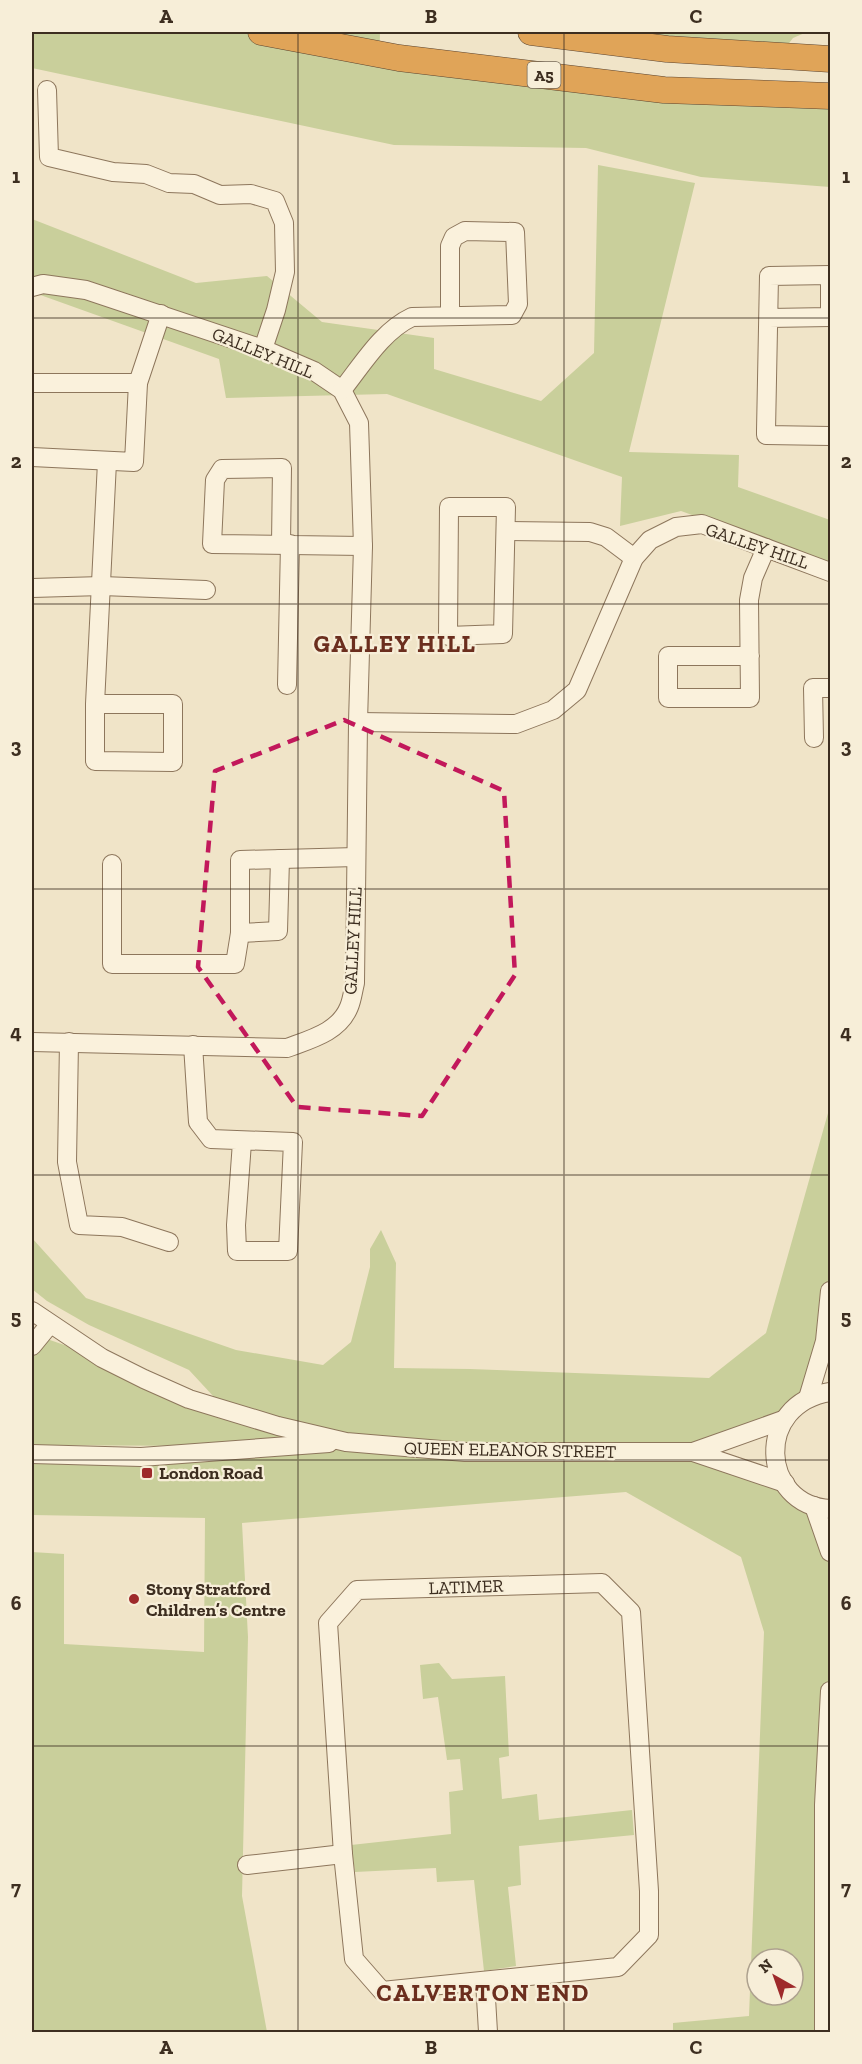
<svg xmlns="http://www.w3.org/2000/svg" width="862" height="2064" font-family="'Zilla Slab',serif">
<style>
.green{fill:#c9cf9b;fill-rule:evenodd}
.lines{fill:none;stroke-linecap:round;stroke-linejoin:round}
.minor-casing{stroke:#8d765c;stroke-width:20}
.highway-casing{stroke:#5b4430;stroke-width:27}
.minor{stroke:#faf1dc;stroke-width:18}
.highway{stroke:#e0a458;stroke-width:26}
.marked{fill:none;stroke:#c2185b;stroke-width:4.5;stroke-dasharray:12 8;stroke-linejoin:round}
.grid{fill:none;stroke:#3d2e20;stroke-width:1.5;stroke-opacity:0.55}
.poi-dot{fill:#9e2a2b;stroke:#f7eed8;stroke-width:2}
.labels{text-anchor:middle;stroke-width:4.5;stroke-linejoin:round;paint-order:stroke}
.shield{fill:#f7eed8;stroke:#756857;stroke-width:1.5}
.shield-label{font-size:16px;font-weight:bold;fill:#3d2e20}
.street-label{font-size:18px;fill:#3d2e20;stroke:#f7eed8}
.poi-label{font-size:18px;font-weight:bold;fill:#3d2e20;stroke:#f7eed8;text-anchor:start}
.district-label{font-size:24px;font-weight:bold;letter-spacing:1.5px;fill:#6b2e1e;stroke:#f7eed8}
.neatline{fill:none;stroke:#3d2e20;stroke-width:2}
.grid-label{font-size:20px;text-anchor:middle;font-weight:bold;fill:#3d2e20}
</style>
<rect width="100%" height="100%" fill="#f0e4c8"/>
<g class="green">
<polygon points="32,32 380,32 379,70 380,54 830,96 830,187 701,177 586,148 394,145 32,68"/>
<polygon points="531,32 807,32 793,38 779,56"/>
<polygon points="598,165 695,183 629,452 739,455 738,487 830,520 830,565 681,511 620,526 622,477 387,394 226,398 219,359 32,292 32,219 196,283 267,276 322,322 434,338 434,369 541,401 594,353"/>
<path d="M830,1106V1341L808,1398L694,1452L803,1501L830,1552V1691L824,2032H673V2023L749,2016L764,1632L741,1557L626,1492L242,1523L248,1637L242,1896L267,2032H32V1552L64,1554V1644L204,1652L205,1518L32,1515V1460L204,1446L32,1445V1357L47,1339L102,1358L226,1410L189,1370L89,1325L47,1301L32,1289V1238L86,1298L236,1350L323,1365L351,1342L370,1267V1249L381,1230L396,1263L394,1368L470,1369L709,1378L766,1333ZM757,1959H793V1995H757Z"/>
<polygon points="439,1663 452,1679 505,1676 509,1756 499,1758 502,1799 537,1794 539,1820 632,1810 634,1835 519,1846 521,1885 508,1887 516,1966 484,1971 474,1880 437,1882 436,1868 355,1872 351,1845 451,1834 449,1792 463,1790 460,1759 447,1760 438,1697 423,1699 420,1665"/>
</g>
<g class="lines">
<g class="minor-casing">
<g id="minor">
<polyline points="47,90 49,157 113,172 146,174 169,183 194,184 220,195 251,194 275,201 284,223 285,272 276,310 263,349"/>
<path d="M32,287L43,284L86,290L263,349L314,371L342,390L359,423L363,546L358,722L355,983C353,991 352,1000 349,1007C339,1032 311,1039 287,1048L32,1042"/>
<polyline points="769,318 830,317 830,275 769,276 766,431 766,435 830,436"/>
<polyline points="32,383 138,383"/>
<path d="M342,390C362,365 382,331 412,317L512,315L518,304L515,232L465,231L454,237L450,246V316"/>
<polyline points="32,457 134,462 138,383 161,314"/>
<polygon points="449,507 506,507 503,634 448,636"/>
<polyline points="507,531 590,532 606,537 634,558"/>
<polyline points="281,544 282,468 222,469 215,480 212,544 363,546"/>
<polyline points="32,588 102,586 206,590"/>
<polyline points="750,656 668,656 668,698 750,698 749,600 753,578 766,548"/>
<polyline points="287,685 290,544"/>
<polyline points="95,704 173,704 173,762 95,761 95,704 107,462"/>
<polyline points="358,722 516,724 553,710 577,690 634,558 650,540 676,527 702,524 830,572"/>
<polyline points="814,738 813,688 830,688"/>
<polyline points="112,864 112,964 235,964 240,933 240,860 356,857"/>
<polyline points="240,933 278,931 280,859"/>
<polyline points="69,1042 67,1162 79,1225 122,1227 169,1242"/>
<polyline points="193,1045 198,1122 211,1139 293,1142 288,1251 237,1251 236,1225 242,1142"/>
<polyline points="32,1311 102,1358 144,1379 189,1399 278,1426 346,1442 465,1452 693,1452 783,1420"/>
<polyline points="32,1346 50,1324"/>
<path d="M830,1392C754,1404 760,1505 830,1509"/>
<polyline points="808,1398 825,1341 830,1291"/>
<polyline points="693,1452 785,1483"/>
<polyline points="32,1454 141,1457 329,1443"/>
<polyline points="814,1506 830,1552"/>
<polygon points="602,1583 631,1612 649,1891 649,1935 618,1967 382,1991 354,1959 343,1854 328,1623 357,1590"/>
<polyline points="247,1865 343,1854"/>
<polyline points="485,1981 488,2032"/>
<polyline points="824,2032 824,1805 830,1691"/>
</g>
</g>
<g class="highway-casing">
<g id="highway">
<polyline points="261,32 399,58 664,90 830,96"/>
<polyline points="531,32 667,49 830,59"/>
</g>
</g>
<use href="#minor" class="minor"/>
<use href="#highway" class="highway"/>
</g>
<path class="marked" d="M344,720L504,791L515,975L422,1116L297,1107L198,967L215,771Z"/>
<path class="grid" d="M298,32V2032M564,32V2032M32,318H830M32,604H830M32,889H830M32,1175H830M32,1460H830M32,1746H830"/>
<g class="poi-dot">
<rect x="141" y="1467" width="12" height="12" rx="3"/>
<circle cx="134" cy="1599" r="6"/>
</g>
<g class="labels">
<rect class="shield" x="527.5" y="62" width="33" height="26" rx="4.5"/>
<g class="shield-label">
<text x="544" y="81">A5</text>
</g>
<g class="street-label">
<text transform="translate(263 353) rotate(22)" y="6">GALLEY HILL</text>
<text transform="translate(757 546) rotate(19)" y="6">GALLEY HILL</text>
<text transform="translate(353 941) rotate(-87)" y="6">GALLEY HILL</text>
<text transform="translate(510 1450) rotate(1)" y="6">QUEEN ELEANOR STREET</text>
<text transform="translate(466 1587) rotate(-2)" y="6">LATIMER</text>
</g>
<g class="poi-label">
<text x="159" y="1479">London Road</text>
<text x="146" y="1595">Stony Stratford<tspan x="146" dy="21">Children’s Centre</tspan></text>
</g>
<g class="district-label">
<text x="395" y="652">GALLEY HILL</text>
<text x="483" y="2001">CALVERTON END</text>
</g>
</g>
<rect width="862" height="2064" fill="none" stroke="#f7eed8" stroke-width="66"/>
<g transform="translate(775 1977) rotate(320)"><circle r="28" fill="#f7eed8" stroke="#ada18e" stroke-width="1.5"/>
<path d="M0-4.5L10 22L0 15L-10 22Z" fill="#9e2a2b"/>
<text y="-9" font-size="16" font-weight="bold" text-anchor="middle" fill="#3d2e20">N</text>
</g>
<rect x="33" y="33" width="796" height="1998" class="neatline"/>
<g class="grid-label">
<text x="166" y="23">A</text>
<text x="431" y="23">B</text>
<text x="696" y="23">C</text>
<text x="16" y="183">1</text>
<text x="846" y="183">1</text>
<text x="16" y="468">2</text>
<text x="846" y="468">2</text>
<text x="16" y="753">3</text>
<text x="846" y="753">3</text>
<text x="16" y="1039">4</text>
<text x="846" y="1039">4</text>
<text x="16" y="1324">5</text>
<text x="846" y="1324">5</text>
<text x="16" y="1610">6</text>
<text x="846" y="1610">6</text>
<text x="16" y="1895">7</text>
<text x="846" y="1895">7</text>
<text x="166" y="2054">A</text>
<text x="431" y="2054">B</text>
<text x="696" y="2054">C</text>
</g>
</svg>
